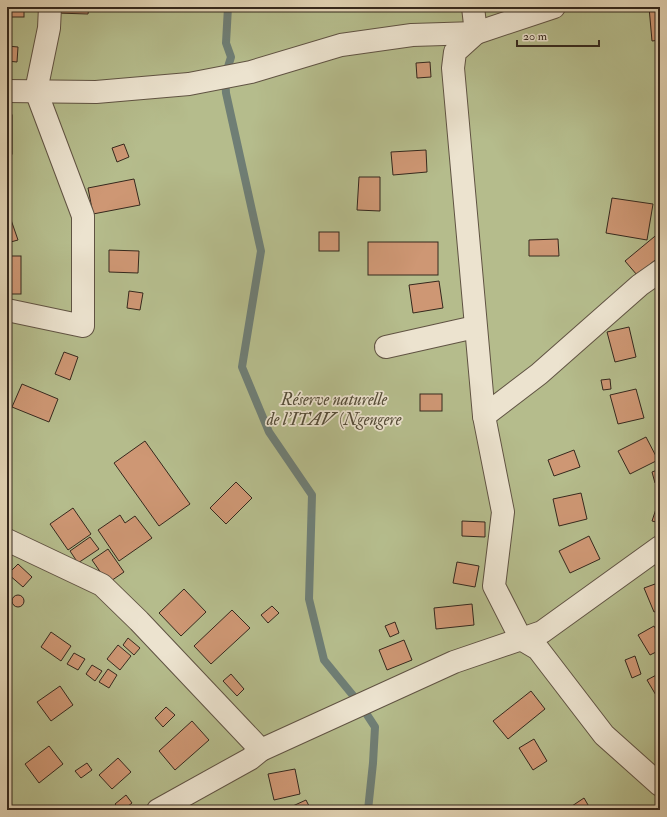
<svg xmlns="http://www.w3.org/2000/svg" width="667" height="817" font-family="'IM FELL Double Pica',serif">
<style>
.green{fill:#b5bc8c;stroke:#757254}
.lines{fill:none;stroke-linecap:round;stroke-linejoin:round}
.stream{stroke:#6f7e75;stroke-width:8}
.building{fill:#ce9774;stroke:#35281d}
.street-casing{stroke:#605343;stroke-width:24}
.street{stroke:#ece3cf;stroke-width:22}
.labels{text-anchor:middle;stroke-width:3.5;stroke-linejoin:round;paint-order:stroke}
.park-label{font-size:17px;font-style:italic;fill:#554d39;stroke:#ece3cf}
</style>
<rect width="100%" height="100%" fill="#e2d4b5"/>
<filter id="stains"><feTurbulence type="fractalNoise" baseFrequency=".005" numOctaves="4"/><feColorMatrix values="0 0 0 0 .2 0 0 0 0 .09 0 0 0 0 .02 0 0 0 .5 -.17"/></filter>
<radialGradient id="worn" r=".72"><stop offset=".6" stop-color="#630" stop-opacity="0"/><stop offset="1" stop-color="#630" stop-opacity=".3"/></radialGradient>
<rect class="green" x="7" y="7" width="653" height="803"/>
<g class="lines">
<polyline class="stream" points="228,7 226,43 231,57 225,77 226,93 261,251 242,367 269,432 312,495 309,599 324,660 360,704 375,727 373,763 368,810"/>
</g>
<g class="building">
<rect x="7" y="7" width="17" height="10"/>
<polygon points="56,7 89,7 88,14 56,13"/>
<polygon points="649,7 660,7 660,40 652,41"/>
<polygon points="7,46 18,47 17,62 7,61"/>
<polygon points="430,62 431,77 417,78 416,63"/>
<rect x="7" y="115" width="5" height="39"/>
<polygon points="124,144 129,157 117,162 112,148"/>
<polygon points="426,150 427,172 393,175 391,152"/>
<polygon points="359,177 380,177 380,211 357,210"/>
<polygon points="134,179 140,205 93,214 88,188"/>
<polygon points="612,198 653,204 647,240 606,233"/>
<polygon points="9,214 18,240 7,243 7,215"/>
<rect x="319" y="232" width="20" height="19"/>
<polygon points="660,232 660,256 637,275 625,261"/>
<polygon points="558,239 559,256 529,256 529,240"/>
<rect x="368" y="242" width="70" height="33"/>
<polygon points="109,250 139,251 138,273 109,272"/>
<rect x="7" y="256" width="14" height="38"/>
<polygon points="439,281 443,308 413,313 409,285"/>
<polygon points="129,291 143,293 140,310 127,308"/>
<polygon points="629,327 636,357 615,362 607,332"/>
<polygon points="64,352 78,357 70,380 55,374"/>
<polygon points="610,379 611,389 603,390 601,380"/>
<polygon points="22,384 58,399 49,422 12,407"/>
<polygon points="636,389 644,418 618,424 610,395"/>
<rect x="420" y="394" width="22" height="17"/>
<polygon points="646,437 658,460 630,474 618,451"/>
<polygon points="145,441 190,504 159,526 114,463"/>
<polygon points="574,450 580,467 554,476 548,460"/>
<polygon points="660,469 660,482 655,483 652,472"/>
<polygon points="236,482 252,498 226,524 210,508"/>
<polygon points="581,493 587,519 559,526 553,499"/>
<polygon points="73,508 91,534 68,550 50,524"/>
<polygon points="656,509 660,510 660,523 652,521"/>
<polygon points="120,515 125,523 135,516 152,538 119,561 98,530"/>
<polygon points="462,521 485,522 485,537 462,536"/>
<polygon points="589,536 600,559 570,573 559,551"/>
<polygon points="90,537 99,549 78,563 70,551"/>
<polygon points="108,549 124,572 108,583 92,560"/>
<polygon points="457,562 479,566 475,587 453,583"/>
<polygon points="18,564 32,577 23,587 8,574"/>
<polygon points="655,584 660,597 660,610 654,612 644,588"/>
<polygon points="184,589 206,612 181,636 159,613"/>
<circle cx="18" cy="601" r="6"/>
<polygon points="472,604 474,625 436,629 434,608"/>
<polygon points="272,606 279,613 268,623 261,615"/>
<polygon points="232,610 250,628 211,664 194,646"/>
<polygon points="395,622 399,633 390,637 385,626"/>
<polygon points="654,626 660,637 660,650 650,655 638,635"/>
<polygon points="51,632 71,646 61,661 41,647"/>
<polygon points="128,638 140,648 134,655 123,645"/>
<polygon points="404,640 412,660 387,670 379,650"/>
<polygon points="118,645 131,656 120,670 107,659"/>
<polygon points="74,653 85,659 78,670 67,664"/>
<polygon points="635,656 641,674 632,678 625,660"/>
<polygon points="92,665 102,671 95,681 86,674"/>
<polygon points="108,669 117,675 109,688 99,682"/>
<polygon points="660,673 660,702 647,680"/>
<polygon points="231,674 244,689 237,696 223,681"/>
<polygon points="60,686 73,705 51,721 37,702"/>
<polygon points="531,691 545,709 508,739 493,721"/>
<polygon points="166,707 175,715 163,727 155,718"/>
<polygon points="192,721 209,740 175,770 159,751"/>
<polygon points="534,739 547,761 533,770 519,748"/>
<polygon points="49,746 63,764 39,783 25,764"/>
<polygon points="118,758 131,772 112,789 99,775"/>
<polygon points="87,763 92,770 81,778 75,771"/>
<polygon points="295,769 300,794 274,800 268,774"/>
<polygon points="126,795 132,803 123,810 120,810 115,804"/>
<polygon points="584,798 591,810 566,810"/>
<polygon points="306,800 311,810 284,810"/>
</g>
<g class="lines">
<g class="street-casing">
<g id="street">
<polyline points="473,7 476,33 455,52 453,68 484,416 503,512 494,586 521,639 538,649 604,735 660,785"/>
<polyline points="7,91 96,92 189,84 251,72 341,45 412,35 476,33 554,7"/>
<polyline points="7,310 83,326 83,216 36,91 49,28 50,7"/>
<polyline points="386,347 475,327"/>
<polyline points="484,416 539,374 640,285 660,271"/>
<polyline points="7,540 102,585 139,621 261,750"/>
<polyline points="158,810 250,759 261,750 454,662 542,632 660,547"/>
</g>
</g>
<use href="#street" class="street"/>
</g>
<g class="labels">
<g class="park-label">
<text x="334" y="405">Réserve naturelle<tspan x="334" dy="20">de l'ITAV (Ngengere</tspan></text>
</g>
</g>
<rect width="667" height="817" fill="none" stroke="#e2d4b5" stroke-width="24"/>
<rect x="8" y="8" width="651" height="801" fill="none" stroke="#35281d" stroke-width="2"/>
<rect x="12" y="12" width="643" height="793" fill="none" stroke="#35281d"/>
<path d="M517 40v6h82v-6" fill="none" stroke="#35281d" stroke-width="2"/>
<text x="523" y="40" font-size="12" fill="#35281d" stroke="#ece3cf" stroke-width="3" paint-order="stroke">20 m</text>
<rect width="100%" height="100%" filter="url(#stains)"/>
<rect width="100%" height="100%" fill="url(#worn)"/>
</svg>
